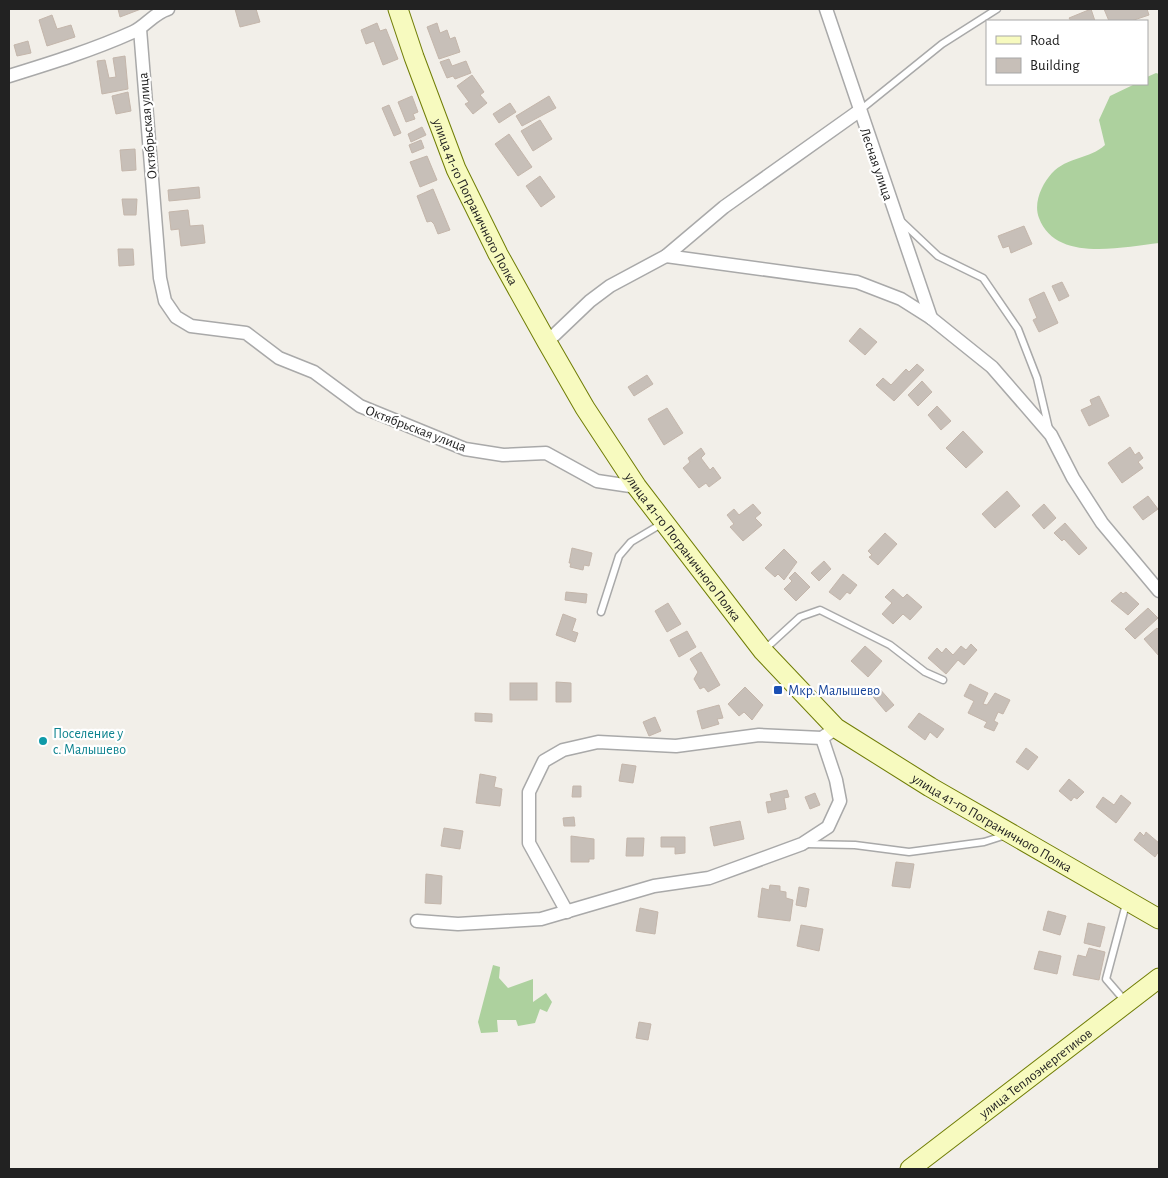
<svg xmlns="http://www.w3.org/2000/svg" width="1168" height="1178" font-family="'Alegreya Sans',sans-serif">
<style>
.forest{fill:#add19e}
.building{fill:#c7bfb8;stroke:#c4b6ab}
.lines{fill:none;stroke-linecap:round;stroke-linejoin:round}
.lane-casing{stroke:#a9a9a9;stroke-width:9}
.street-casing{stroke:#a9a9a9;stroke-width:15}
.secondary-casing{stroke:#707d05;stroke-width:21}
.lane{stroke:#fff;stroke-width:6}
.street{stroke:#fff;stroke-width:12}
.secondary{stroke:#f7fabf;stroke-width:19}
.transit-dot{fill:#1a4fb4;stroke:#fff;stroke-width:2}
.culture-dot{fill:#0f9aa8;stroke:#fff;stroke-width:2}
.labels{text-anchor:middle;stroke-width:4.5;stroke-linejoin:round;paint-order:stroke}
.street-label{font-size:14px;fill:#222;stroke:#fff}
.transit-label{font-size:14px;fill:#164399;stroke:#fff;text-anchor:start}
.culture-label{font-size:14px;fill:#0d838f;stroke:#fff;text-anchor:start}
</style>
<rect width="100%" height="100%" fill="#f2efe9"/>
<g class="forest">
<path d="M1156,73L1159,74V243C1122,247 1056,263 1039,218C1033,203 1042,184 1052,173C1067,157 1090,159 1105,145L1099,120L1110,96L1135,84H1147V77Z"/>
<polygon points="493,965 500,967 499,978 508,988 533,979 533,1002 546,993 552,1002 547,1012 540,1009 535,1023 518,1026 516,1020 497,1020 498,1032 481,1033 478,1022"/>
</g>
<g class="building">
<polygon points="118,9 141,9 120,17"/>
<polygon points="235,9 256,9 260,22 240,27"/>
<polygon points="1091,9 1095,21 1071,21 1069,18"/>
<polygon points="1104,9 1147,9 1149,15 1131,21 1109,21"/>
<polygon points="52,15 57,29 71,25 75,37 47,46 39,20"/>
<polygon points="377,23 380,31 386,29 398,59 383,65 374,41 366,44 361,30"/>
<polygon points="437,23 440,33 447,30 450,39 455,37 460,52 439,59 427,27"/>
<polygon points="28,41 31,53 17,56 14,45"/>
<polygon points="125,56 128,89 102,94 97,61 105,60 109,78 116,77 113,58"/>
<polygon points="449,59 452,66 466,61 471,73 455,79 453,76 447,78 440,62"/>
<polygon points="472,75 484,92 480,95 487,103 473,114 465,104 469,102 457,86"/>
<polygon points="128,92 131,111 116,114 112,96"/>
<polygon points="412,96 418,112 413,114 415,119 406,122 398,102"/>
<polygon points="549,96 556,108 522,126 516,116"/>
<polygon points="510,103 516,112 499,123 493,114"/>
<polygon points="389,105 401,133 394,136 382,108"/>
<polygon points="540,120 552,139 533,151 521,131"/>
<polygon points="422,127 426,135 411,142 408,134"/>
<polygon points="509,134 532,167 518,176 495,144"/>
<polygon points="421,140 424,148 412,153 409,145"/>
<polygon points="135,149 136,170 122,171 120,150"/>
<polygon points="427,156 437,180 420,187 410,162"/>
<polygon points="540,176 555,197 541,207 526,186"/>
<polygon points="199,187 200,198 169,201 168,190"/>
<polygon points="433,189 450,230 438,234 434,224 431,221 427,222 417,196"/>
<polygon points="122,199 137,199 136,215 124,215"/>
<polygon points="188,210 190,226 203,225 205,243 181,246 179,229 171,230 169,212"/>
<polygon points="1024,226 1032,244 1011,253 1009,246 1003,248 998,236"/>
<polygon points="118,249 133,249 134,265 119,266"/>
<polygon points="1062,282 1069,296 1059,301 1052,286"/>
<polygon points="1044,292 1058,323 1039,332 1033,320 1037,318 1029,299"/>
<polygon points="860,328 877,342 865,355 849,341"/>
<polygon points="917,364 924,370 894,401 876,385 883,378 891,385 906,369 909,372"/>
<polygon points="647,375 653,384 634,396 628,387"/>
<polygon points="922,381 932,392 918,406 908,395"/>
<polygon points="1099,396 1109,416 1089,426 1081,410 1092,405 1090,400"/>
<polygon points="937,406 951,421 941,430 928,415"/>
<polygon points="667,408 683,433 664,445 648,419"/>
<polygon points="963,431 983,452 966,468 946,448"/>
<polygon points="1130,447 1135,455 1139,452 1143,458 1138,462 1143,468 1122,483 1108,463"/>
<polygon points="701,448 705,454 701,458 710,470 713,467 721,478 709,487 706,483 699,488 683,468 690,462 688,458"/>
<polygon points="1007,491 1020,506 995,528 982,514"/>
<polygon points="1148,496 1158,509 1143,520 1133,507"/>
<polygon points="753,504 761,513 755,518 762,525 743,541 730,527 734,524 727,515 734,509 739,515"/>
<polygon points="1044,504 1056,518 1044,529 1032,515"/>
<polygon points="1065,523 1087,548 1079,555 1064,539 1062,541 1054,533"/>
<polygon points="885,533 897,544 878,565 869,557 872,555 868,551"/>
<polygon points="572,548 592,553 589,566 584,565 583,570 570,567 571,563 569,563"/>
<polygon points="784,549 797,562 784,580 778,574 775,577 765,568"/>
<polygon points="824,561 831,569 819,581 811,573"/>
<polygon points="795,572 810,587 796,601 784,589 792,581 789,578"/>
<polygon points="843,574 857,585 850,594 847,592 840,600 829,592"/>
<polygon points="893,589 903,598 907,594 922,607 910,620 903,614 893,624 882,614 892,603 885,597"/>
<polygon points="566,592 587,594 586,603 565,600"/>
<polygon points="1121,592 1123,594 1126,592 1139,604 1128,615 1111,601"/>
<polygon points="668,603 681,624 667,632 655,611"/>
<polygon points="1148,608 1158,618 1135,639 1125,629"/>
<polygon points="563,614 576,619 572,631 578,633 575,642 556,635"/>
<polygon points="1157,628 1159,630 1159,656 1144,639"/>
<polygon points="687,631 696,647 679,657 670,640"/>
<polygon points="971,644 977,650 964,665 958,660 946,674 928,658 937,648 942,653 946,648 953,655 961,646 966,650"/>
<polygon points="865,646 882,661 868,677 851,661"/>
<polygon points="701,652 720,685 708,692 704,687 700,689 694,679 698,672 690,659"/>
<polygon points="556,682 571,683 571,702 556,702"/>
<rect x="510" y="683" width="27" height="17"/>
<polygon points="970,684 988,693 983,704 987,705 995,693 1010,700 1003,714 998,712 994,721 998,723 994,731 984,727 987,722 968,713 974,701 964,696"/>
<polygon points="745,687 763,705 752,720 744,712 739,716 728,704"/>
<polygon points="878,687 894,705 886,712 870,693"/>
<polygon points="719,705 723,718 717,719 719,724 702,729 697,711"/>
<polygon points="475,713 492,714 492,722 475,721"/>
<polygon points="919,713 944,729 937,738 930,732 925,740 908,727"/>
<polygon points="655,717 661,731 649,736 643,722"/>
<polygon points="1026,748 1038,757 1028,770 1016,762"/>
<polygon points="622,764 636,766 633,783 619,781"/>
<polygon points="480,774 496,777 494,787 502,789 500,806 476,803"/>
<polygon points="1069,779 1084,792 1077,799 1074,797 1071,801 1059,791"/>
<polygon points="573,786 581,786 581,797 572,797"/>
<polygon points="787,790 789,797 784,798 786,809 768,813 766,802 772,801 770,794"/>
<polygon points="815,793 820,805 810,809 805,797"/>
<polygon points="1121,795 1131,803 1116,823 1096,807 1103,797 1114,805"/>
<polygon points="574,817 575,826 564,826 563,818"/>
<polygon points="740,821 744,839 714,846 710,827"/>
<polygon points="444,828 463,831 460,849 441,846"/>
<polygon points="1140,832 1144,836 1146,832 1159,843 1159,851 1155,857 1134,840"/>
<polygon points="571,836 594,839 594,859 589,859 589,862 571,862"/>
<polygon points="661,837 685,837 685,853 675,854 675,847 661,847"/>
<polygon points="627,838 644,838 643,856 626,856"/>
<polygon points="896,862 914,864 910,888 892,886"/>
<polygon points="426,874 442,876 441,904 425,903"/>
<polygon points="770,885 780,886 780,891 786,892 786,898 793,900 790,921 758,917 762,888 769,890"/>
<polygon points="799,887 809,889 806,907 796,905"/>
<polygon points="640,908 658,912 655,934 636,931"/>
<polygon points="1048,911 1066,916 1060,935 1043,930"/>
<polygon points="1088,923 1105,927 1100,947 1084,943"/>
<polygon points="801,925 823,929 819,951 797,946"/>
<polygon points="1089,948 1105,952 1099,980 1073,975 1078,955 1086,957"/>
<polygon points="1039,951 1061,956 1057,974 1034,969"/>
<polygon points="639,1022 651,1024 648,1040 636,1038"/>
</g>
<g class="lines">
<g class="lane-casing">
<g id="lane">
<polyline points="859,111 942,44 997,9"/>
<polyline points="901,221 938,256 983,278 1018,329 1037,378 1049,429"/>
<polyline points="601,612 619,556 631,542 663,523"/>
<polyline points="764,650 800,617 820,610 890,645 925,672 943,680"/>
<polyline points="806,844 855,845 909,852 984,842 1006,835"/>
<polyline points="1125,1001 1106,979 1126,904"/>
</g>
</g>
<g class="street-casing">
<g id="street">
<polyline points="826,9 931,318"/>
<polyline points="140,29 160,278 165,301 176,317 191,326 246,333 279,358 314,372 360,406 465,449 503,455 546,453 597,481 637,487"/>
<path d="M9,76C51,63 93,50 133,32C146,26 154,13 168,9"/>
<polyline points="666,256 857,282 901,299 931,318 992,367 1051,435 1073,478 1102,523 1159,591"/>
<polyline points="547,342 590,301 610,286 666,256 724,207 859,111"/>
<polyline points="567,912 529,843 529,792 544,761 563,750 598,742 676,746 759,735 822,738"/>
<polyline points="417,921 458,924 541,919 654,886 709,878 802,844 828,827 840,801 836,780 822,738 836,728"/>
</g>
</g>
<g class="secondary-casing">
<g id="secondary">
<path id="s1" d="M398,9L414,57L456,169L498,254L547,342L585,408L637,487L763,651L836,728L930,787L1159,919"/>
<path id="s2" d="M910,1169L1159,978"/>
</g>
</g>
<use href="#lane" class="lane"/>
<use href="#street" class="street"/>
<use href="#secondary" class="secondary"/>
</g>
<rect class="transit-dot" x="773" y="685" width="10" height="10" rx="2.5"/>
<circle class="culture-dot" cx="43" cy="741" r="5"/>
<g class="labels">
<g class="street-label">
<text transform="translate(147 126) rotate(-95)" y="5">Октябрьская улица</text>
<text transform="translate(877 164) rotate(71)" y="5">Лесная улица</text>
<text dy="5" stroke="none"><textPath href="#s1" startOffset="208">улица 41-го Пограничного Полка</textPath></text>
<text transform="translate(416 428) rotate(21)" y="5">Октябрьская улица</text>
<text dy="5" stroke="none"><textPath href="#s1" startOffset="612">улица 41-го Пограничного Полка</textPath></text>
<text dy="5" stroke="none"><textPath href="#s1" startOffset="1032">улица 41-го Пограничного Полка</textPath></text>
<text dy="5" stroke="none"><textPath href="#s2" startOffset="158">улица Теплоэнергетиков</textPath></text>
</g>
<g class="transit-label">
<text x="788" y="695">Мкр. Малышево</text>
</g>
<g class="culture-label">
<text x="53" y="738">Поселение у<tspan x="53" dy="16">с. Малышево</tspan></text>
</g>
</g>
<rect width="1168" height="1178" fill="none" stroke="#222222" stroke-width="20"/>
<rect x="986" y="20" width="162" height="65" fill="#ffffff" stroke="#a7a7a7"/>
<rect x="996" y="36" width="25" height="8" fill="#f7fabf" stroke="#a7a7a7"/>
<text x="1030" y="45" font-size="15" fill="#222222">Road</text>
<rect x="996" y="58" width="25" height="15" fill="#c7bfb8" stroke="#a7a7a7"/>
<text x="1030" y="70" font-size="15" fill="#222222">Building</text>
</svg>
